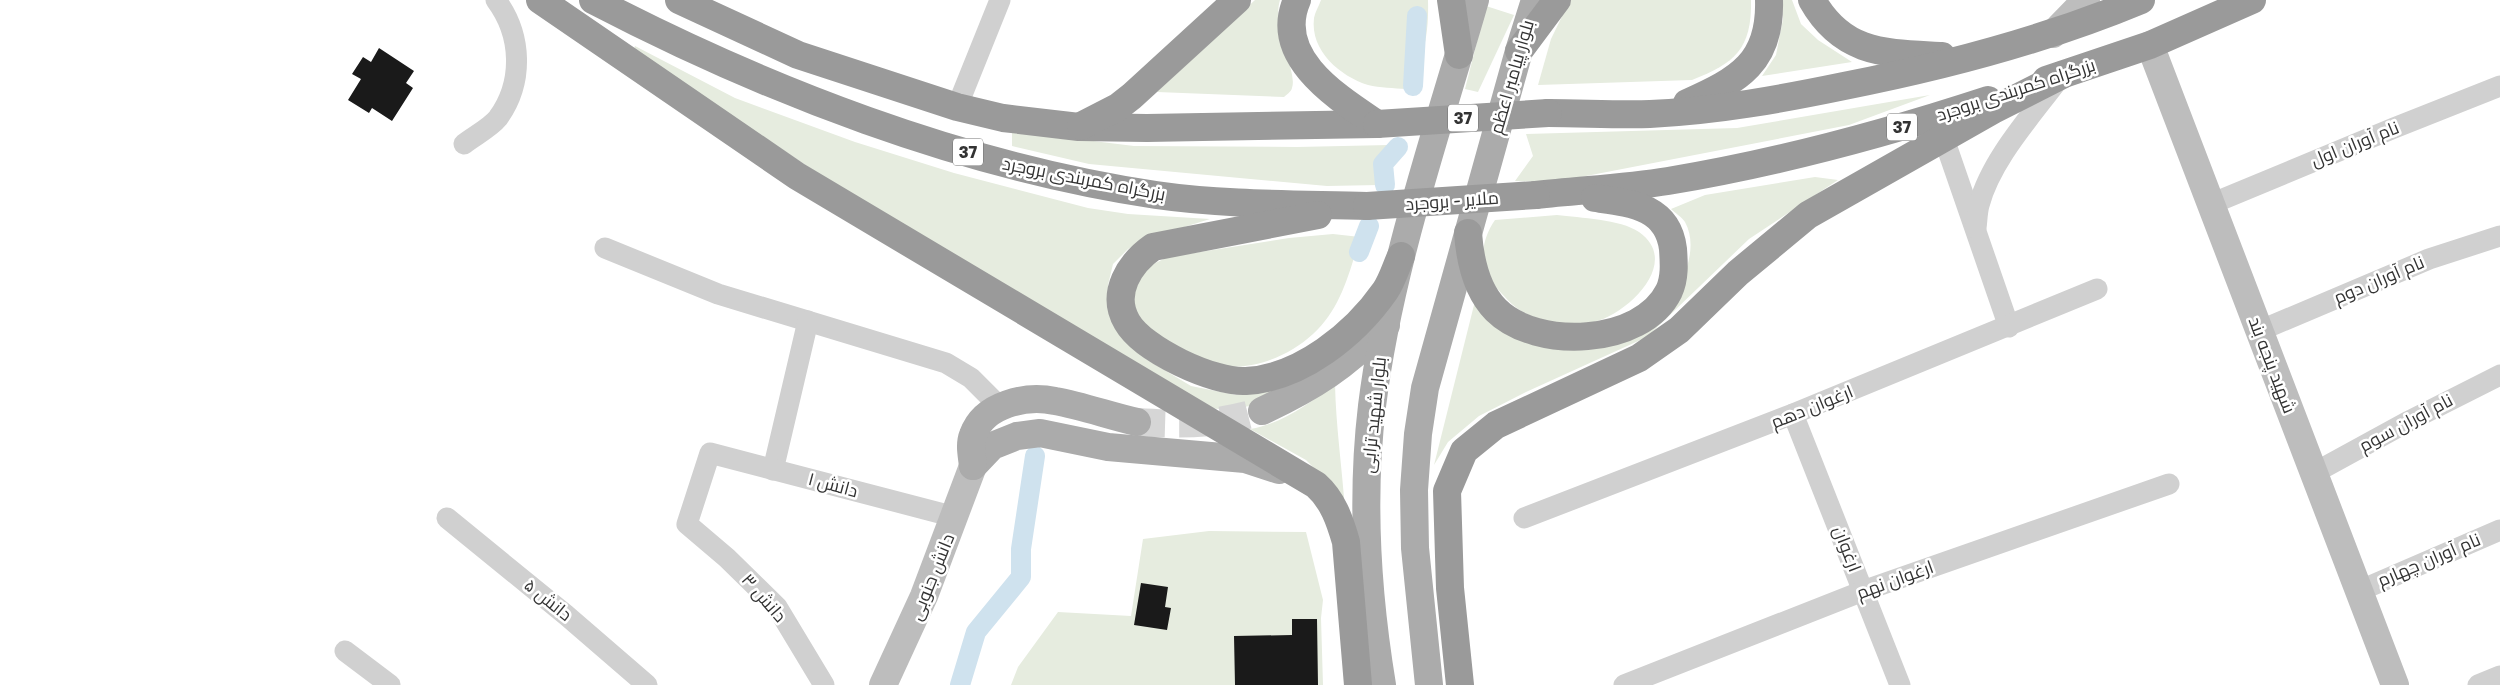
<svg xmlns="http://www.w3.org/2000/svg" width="2500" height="685" font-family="'Golos Text',Cairo,sans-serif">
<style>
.green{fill:#e6ecdf}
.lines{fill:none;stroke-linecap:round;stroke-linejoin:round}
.canal{stroke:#cfe2ee;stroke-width:20}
.building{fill:#1a1a1a}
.primary-tunnel{stroke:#d6d6d6;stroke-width:28;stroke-dasharray:28 14;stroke-linecap:butt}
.street{stroke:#d0d0d0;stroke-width:21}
.secondary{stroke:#bdbdbd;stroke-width:28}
.primary{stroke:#ababab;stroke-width:28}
.highway{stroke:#9a9a9a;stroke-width:28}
.highway-bridge{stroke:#9a9a9a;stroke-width:28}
.labels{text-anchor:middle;stroke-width:5;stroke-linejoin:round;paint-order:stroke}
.shield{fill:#fff;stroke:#707070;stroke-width:1}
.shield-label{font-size:16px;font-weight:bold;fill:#333}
.street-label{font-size:18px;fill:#333;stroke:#fff}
</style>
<rect width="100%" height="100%" fill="#fff"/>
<g class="green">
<path d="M1255,0H1280C1271,30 1298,71 1292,88C1291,92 1287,94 1284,97L1157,92Z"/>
<path d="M1321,0H1428C1429,35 1424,59 1406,89C1394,88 1380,88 1368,85C1340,76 1310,51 1314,18C1315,12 1319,6 1321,0Z"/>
<path d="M1570,0H1751C1752,49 1735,63 1692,80L1538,85L1551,39Z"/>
<polygon points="1782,0 1792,0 1801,24 1818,40 1852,62 1762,76 1776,55 1783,19"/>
<polygon points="1486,6 1514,15 1478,92 1465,89"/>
<path d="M635,46L735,98L855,142L954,173L1088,208L1128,214L1210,219L1149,238L1128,249L1113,264L1108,285L1109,302L1128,343L1146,359L1191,386L1236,395L1280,388L1289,391C1251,406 1238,415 1196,405L869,207L633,51Z"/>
<polygon points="1930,95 1849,125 1555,182 1515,181 1533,156 1526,134 1737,128"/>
<polygon points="1012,131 1134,146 1297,147 1389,145 1374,164 1379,185 1327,186 1089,164 1012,146"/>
<path d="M1815,177L1838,180L1749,239L1647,337L1526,392L1479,416L1448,442L1434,465L1475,301L1550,346L1564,350L1585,349L1671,308C1681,282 1700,250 1685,222C1682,217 1675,213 1671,209L1705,195Z"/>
<path d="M1557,215C1580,218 1620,219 1639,232C1682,262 1628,314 1594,322C1570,328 1544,323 1523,312C1513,307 1503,295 1495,286C1477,267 1481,240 1495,220Z"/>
<path d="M1333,234L1360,237C1350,271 1341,309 1313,334C1287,358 1247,373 1212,364C1199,361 1186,352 1174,346C1158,337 1143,330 1136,312C1133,303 1133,291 1133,282L1149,266L1168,257L1289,238Z"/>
<path d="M1335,384C1336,432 1344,480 1346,528L1320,474L1306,460L1250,429C1284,423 1308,404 1335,384Z"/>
<polygon points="1209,531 1306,532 1323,600 1321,618 1323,685 1011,685 1018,667 1058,612 1131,616 1143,539"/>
</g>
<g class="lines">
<g class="canal">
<polyline points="1413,86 1417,16"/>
<polyline points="1385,185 1383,164 1398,147"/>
<polyline points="1359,252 1369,226"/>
<polyline points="960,685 976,632 1021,577 1021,549 1035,456"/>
</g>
</g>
<g class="building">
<polygon points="379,48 414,71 406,83 413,88 392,121 372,108 369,113 348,100 361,79 352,74 363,57 371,62"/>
<polygon points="1141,583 1168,587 1165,607 1171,608 1167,630 1134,625"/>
<polygon points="1292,619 1317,619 1318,685 1235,685 1234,636 1292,635"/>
</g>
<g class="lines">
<path class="primary-tunnel" d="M1137,422C1186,425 1214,425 1262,411"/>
<g class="street">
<polyline points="957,107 1000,0"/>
<polyline points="1944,139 2009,327"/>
<path d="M464,144C474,136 490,128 498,118C524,82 522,35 496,0"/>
<polyline points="2211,204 2394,128 2500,86"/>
<path d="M1976,228C1977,221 1977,212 1979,205C1991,159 2033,114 2061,76"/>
<polyline points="605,248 718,294 946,363 971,378 1000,407"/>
<polyline points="2259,331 2429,259 2500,236"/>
<polyline points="1793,414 1900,685"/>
<polyline points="773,470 808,321"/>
<polyline points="2314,473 2409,421 2500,375"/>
<polyline points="447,518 566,615 647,685"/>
<polyline points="1524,518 1793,414 2097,289"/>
<polyline points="2359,591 2500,530"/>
<polyline points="345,651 390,685"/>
<polyline points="824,685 777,607 727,558 687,524 710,453 955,517"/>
<polyline points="1624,685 1863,591 2169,484"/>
<polyline points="2478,685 2500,676"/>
</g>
<g class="secondary">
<polyline points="2053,34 2086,0"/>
<polyline points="2150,45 2395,685"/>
<polyline points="883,685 924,596 973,466"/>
</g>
<g class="primary">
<path d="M1262,411C1315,386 1344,367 1386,325"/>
<polyline points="973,466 992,446 1017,436 1040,433 1108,447 1245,459 1279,470"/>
<path d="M973,466C972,456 969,445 973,435C984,404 1026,395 1055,401C1083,406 1110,416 1137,422"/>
<path d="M1382,685C1367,594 1361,498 1372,406C1389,269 1437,132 1475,0"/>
<polyline points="1429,685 1415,548 1414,490 1418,434 1425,388 1519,51 1535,0"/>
</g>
<g class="highway">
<path d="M540,0L797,176L1316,485C1333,500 1340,521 1346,542L1358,685"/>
<path d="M593,0C766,90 962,166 1156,195C1225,205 1297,204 1367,206"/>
<polyline points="679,0 798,55 957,107 1003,118 1079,127 1147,128 1377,124"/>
<path d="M1297,0C1272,57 1337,97 1377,124"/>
<polyline points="1451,0 1459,55"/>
<path d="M1812,0C1843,55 1886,53 1942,56"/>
<polyline points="1519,51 1557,0"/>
<polyline points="2046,80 2150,45 2252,0"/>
<path d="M1687,103C1739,80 1771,62 1769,0"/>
<path d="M1548,113C1582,113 1617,115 1650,114C1716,111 1781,99 1844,86C1946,66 2045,40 2141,0"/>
<polyline points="1081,126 1118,107 1132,96 1237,0"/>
<path d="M1536,195C1580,190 1625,188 1668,181C1777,163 1884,134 1988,100"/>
<path d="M1318,215L1153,247C1130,263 1110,293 1127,322C1143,350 1214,383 1246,381C1301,378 1355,334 1385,291C1392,281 1396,267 1401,256"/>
<path d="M1468,233C1470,260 1476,290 1496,310C1536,350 1642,346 1669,291C1675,278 1674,263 1673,249C1668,206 1630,203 1595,198"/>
<polyline points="1460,685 1450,588 1447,491 1464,451 1496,425 1639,358 1679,330 1738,273 1808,215 1993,110 2062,75"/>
</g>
<g class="highway-bridge">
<polyline points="1377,124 1548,113"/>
<polyline points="1367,206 1536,195"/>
</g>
</g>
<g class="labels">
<g class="shield">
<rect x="1448" y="104.5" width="30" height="27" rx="4"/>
<rect x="1887" y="113.5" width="30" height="27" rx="4"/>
<rect x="953" y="138.5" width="30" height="27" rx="4"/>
</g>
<g class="shield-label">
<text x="1463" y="124">37</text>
<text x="1902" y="133">37</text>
<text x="968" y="158">37</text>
</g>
<g class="street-label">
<text transform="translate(1512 77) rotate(-74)" y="6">بلوار پیامبر اعظم</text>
<text transform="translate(2016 90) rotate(-18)" y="6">بزرگراه کمربندی بروجرد</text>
<text transform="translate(2355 144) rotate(-22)" y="6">نام آوران اول</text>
<text transform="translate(1084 179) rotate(11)" y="6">بزرگراه کمربندی بروجرد</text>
<text transform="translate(1452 201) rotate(-4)" y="6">ملایر - بروجرد</text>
<text transform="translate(2379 280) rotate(-23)" y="6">نام آوران دوم</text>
<text transform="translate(2272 365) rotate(69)" y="6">شهید پنجه بند</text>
<text transform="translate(1812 407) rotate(-22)" y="6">ارغوان دهم</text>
<text transform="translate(1374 415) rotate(-84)" y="6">بلوار شهید ترابی</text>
<text transform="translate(2406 423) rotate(-28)" y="6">نام آوران سوم</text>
<text transform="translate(833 485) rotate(15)" y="6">دانش ۱</text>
<text transform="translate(1847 549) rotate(69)" y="6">ارغوان</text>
<text transform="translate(2429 560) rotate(-23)" y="6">نام آوران چهارم</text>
<text transform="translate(932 577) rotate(-68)" y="6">دانش جنوبی</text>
<text transform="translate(1895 580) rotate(-20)" y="6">ارغوان نهم</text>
<text transform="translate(764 598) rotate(49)" y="6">دانش ۳</text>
<text transform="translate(548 600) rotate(39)" y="6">دانش ۵</text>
</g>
</g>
</svg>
